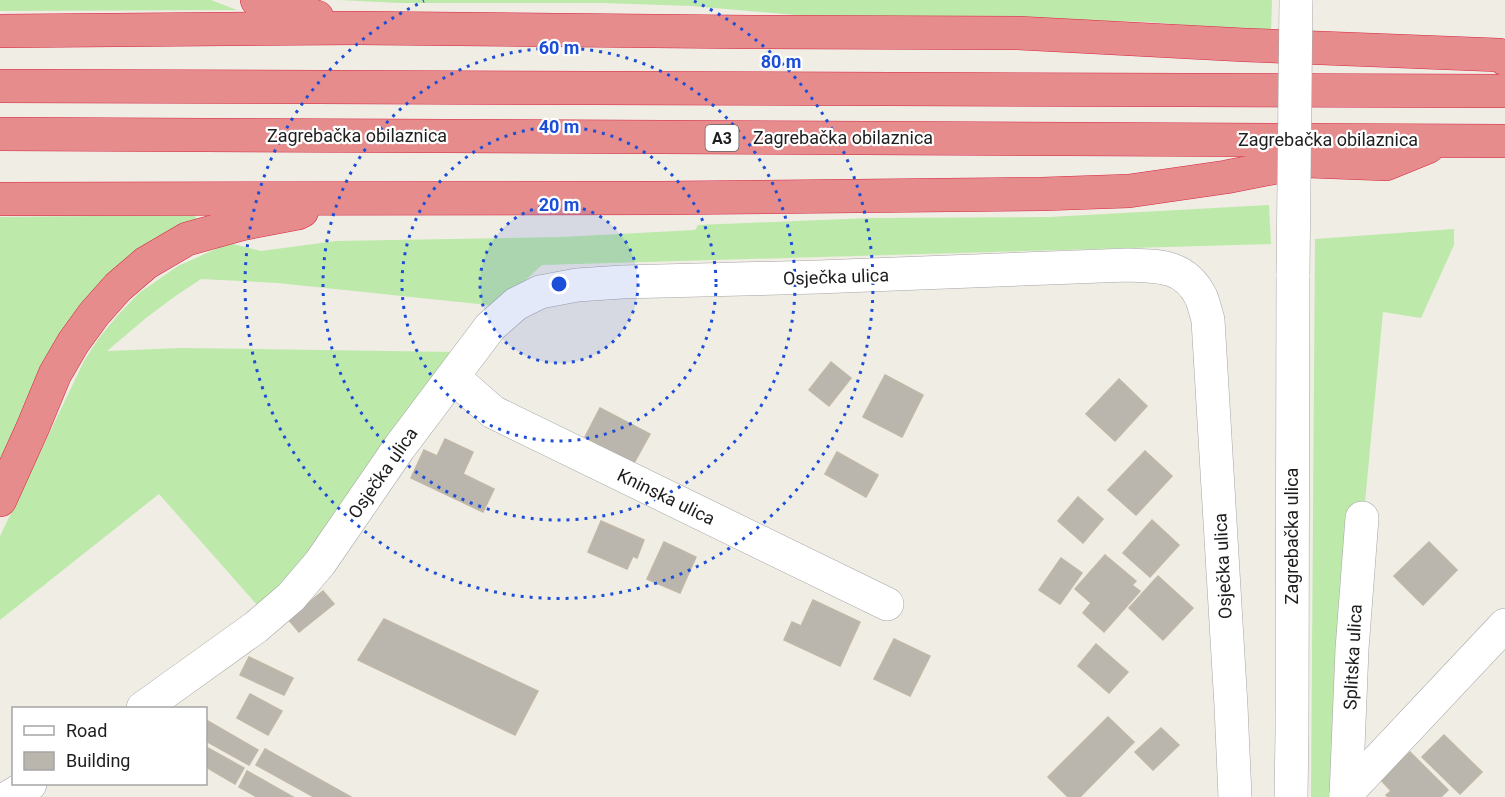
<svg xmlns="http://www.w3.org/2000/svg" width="1505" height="797" font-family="Roboto,sans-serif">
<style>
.grass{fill:#bde9aa}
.building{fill:#bbb6ad;stroke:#c0b7a6;stroke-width:1.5}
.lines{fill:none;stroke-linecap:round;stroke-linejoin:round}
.minor-casing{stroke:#a5a5a5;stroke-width:34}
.highway-casing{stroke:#d82541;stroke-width:34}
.minor{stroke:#fff;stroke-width:33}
.highway{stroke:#e68c8c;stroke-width:33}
.minor-bridge-casing{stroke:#a5a5a5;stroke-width:34;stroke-linecap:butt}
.minor-bridge{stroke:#fff;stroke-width:33}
.ring{fill:none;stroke:#1d4ed8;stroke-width:3;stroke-dasharray:3 6}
.labels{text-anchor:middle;stroke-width:4.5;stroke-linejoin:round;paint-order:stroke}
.shield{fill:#fff;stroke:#626262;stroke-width:1.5}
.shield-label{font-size:16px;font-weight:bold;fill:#1e1e1e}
.street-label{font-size:18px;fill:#1e1e1e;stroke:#fff}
.centre{fill:#1d4ed8;stroke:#fff;stroke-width:3}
.ring-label{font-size:18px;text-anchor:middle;font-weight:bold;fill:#1d4ed8;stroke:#fff;stroke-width:4.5;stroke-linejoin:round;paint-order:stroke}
</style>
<rect width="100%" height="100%" fill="#efede4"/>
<g class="grass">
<polygon points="0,0 211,0 237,10 0,11"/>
<polygon points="339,0 1272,0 1271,32 1149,22 1009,18 807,16 691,6 604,3 400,3"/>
<polygon points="1269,205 1271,244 542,265 497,306 278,283 201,279 174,297 146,318 107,351 181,348 455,352 309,551 288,577 258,606 159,494 0,620 0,536 84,361 99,338 118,315 139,293 178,266 229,243 261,251 336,241 562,237 695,230 698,225 871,218 1050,217"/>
<polygon points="194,215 197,219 39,372 0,461 0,217"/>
<polygon points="1454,229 1454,245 1421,318 1383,312 1337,797 1311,797 1315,239"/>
</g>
<g class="building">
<polygon points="831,362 851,378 829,406 809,390"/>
<polygon points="885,375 923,395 902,437 863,417"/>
<polygon points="1119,379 1147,406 1115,441 1086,414"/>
<polygon points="600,408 650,434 629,472 597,456 602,446 585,437"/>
<polygon points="445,439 473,452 463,474 494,489 483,512 411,478 424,450 437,456"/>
<polygon points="1145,451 1172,476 1136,515 1108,490"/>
<polygon points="837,452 878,475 866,497 825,474"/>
<polygon points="1078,497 1103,519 1083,543 1058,521"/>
<polygon points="1152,520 1179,545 1150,577 1123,553"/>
<polygon points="601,521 644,540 637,558 633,556 627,569 588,552"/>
<polygon points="664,542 696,557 680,593 647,579"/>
<polygon points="1429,542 1457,570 1423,605 1394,576"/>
<polygon points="1105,555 1136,581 1132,585 1140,591 1104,632 1083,613 1091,603 1075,589"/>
<polygon points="1061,558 1082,573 1060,604 1039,590"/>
<polygon points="1158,576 1193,608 1163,640 1129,608"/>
<polygon points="323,591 334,604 299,632 288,619"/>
<polygon points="813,600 860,622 840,666 784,640 792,622 801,626"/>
<polygon points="384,619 538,691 515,735 358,660"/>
<polygon points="894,639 930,656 910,696 874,679"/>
<polygon points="1096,644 1128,672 1109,693 1078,666"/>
<polygon points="249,657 293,678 284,695 240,675"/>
<polygon points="250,694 282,711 268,735 237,718"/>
<polygon points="1108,717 1134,742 1080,797 1068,797 1048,777"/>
<polygon points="206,720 258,750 249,765 206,741"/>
<polygon points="1161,728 1179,745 1153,770 1135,752"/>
<polygon points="1444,735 1482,772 1460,794 1422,757"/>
<polygon points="206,747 244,768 235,784 206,767"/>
<polygon points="265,749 351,797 314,797 256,765"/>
<polygon points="1410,752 1448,790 1441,797 1388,797 1386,795 1391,791 1381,780"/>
<polygon points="247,771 293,797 257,797 239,787"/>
</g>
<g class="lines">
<g class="minor-casing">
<g id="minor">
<polyline points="453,377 493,412 887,604"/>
<path d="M143,708L256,627L291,597L320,563L399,448L490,327L516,304L540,292L577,285L622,282L818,277L1128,265C1159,266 1185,265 1201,297C1204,304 1206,313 1208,320L1231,706L1235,797"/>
<polyline points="1346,794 1505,625"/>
<polyline points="9,797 30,784"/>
<polyline points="1291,797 1292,732 1293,274"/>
<polyline points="1346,797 1352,649 1362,518"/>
</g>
</g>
<g class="highway-casing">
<g id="highway">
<polyline points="257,0 317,17"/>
<polyline points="0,31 357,28 751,32 1018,33 1245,45 1499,55 1505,59"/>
<polyline points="0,86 1505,91"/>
<polyline points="0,134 1505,141"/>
<polyline points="0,199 662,198 1042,194 1129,191 1226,177 1307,161 1386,164 1428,147"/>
<polyline points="0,500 33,427 55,374 73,343 94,314 118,287 146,263 187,239 241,224 298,213 302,211"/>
</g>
</g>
<use href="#minor" class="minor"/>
<use href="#highway" class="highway"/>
<g class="minor-bridge-casing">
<polyline id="minor-bridge" points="1293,274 1296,0"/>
</g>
<use href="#minor-bridge" class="minor-bridge"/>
</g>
<circle cx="559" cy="284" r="79" fill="#1d4ed8" fill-opacity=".12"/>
<g class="ring">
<circle cx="559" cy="284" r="79"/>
<circle cx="559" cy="284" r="157"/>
<circle cx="559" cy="284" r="236"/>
<path d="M694 1A314 314 0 1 1 424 1"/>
</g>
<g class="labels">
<rect class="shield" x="705.5" y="125" width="33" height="26" rx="4.5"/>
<g class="shield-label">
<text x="722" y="144">A3</text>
</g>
<g class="street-label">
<text x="357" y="142">Zagrebačka obilaznica</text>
<text x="843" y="144">Zagrebačka obilaznica</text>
<text x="1328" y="146">Zagrebačka obilaznica</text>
<text transform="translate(836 277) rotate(-2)" y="6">Osječka ulica</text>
<text transform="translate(383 473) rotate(-55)" y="6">Osječka ulica</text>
<text transform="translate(666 497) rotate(26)" y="6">Kninska ulica</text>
<text transform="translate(1292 536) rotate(-90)" y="6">Zagrebačka ulica</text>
<text transform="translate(1223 566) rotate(-93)" y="6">Osječka ulica</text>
<text transform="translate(1353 657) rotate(-87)" y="6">Splitska ulica</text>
</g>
</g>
<circle cx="559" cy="284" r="9" class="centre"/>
<g class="ring-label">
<text x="559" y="54">60 m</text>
<text x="781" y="68">80 m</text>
<text x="559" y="133">40 m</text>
<text x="559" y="211">20 m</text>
</g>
<rect x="12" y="707" width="195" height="78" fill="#ffffff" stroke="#a5a5a5" stroke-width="1.5"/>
<rect x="24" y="726" width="30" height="9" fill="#ffffff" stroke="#a5a5a5" stroke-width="1.5"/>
<text x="66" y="737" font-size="18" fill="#1e1e1e">Road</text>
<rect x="24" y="752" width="30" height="18" fill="#bbb6ad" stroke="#a5a5a5" stroke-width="1.5"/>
<text x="66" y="767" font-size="18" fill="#1e1e1e">Building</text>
</svg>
